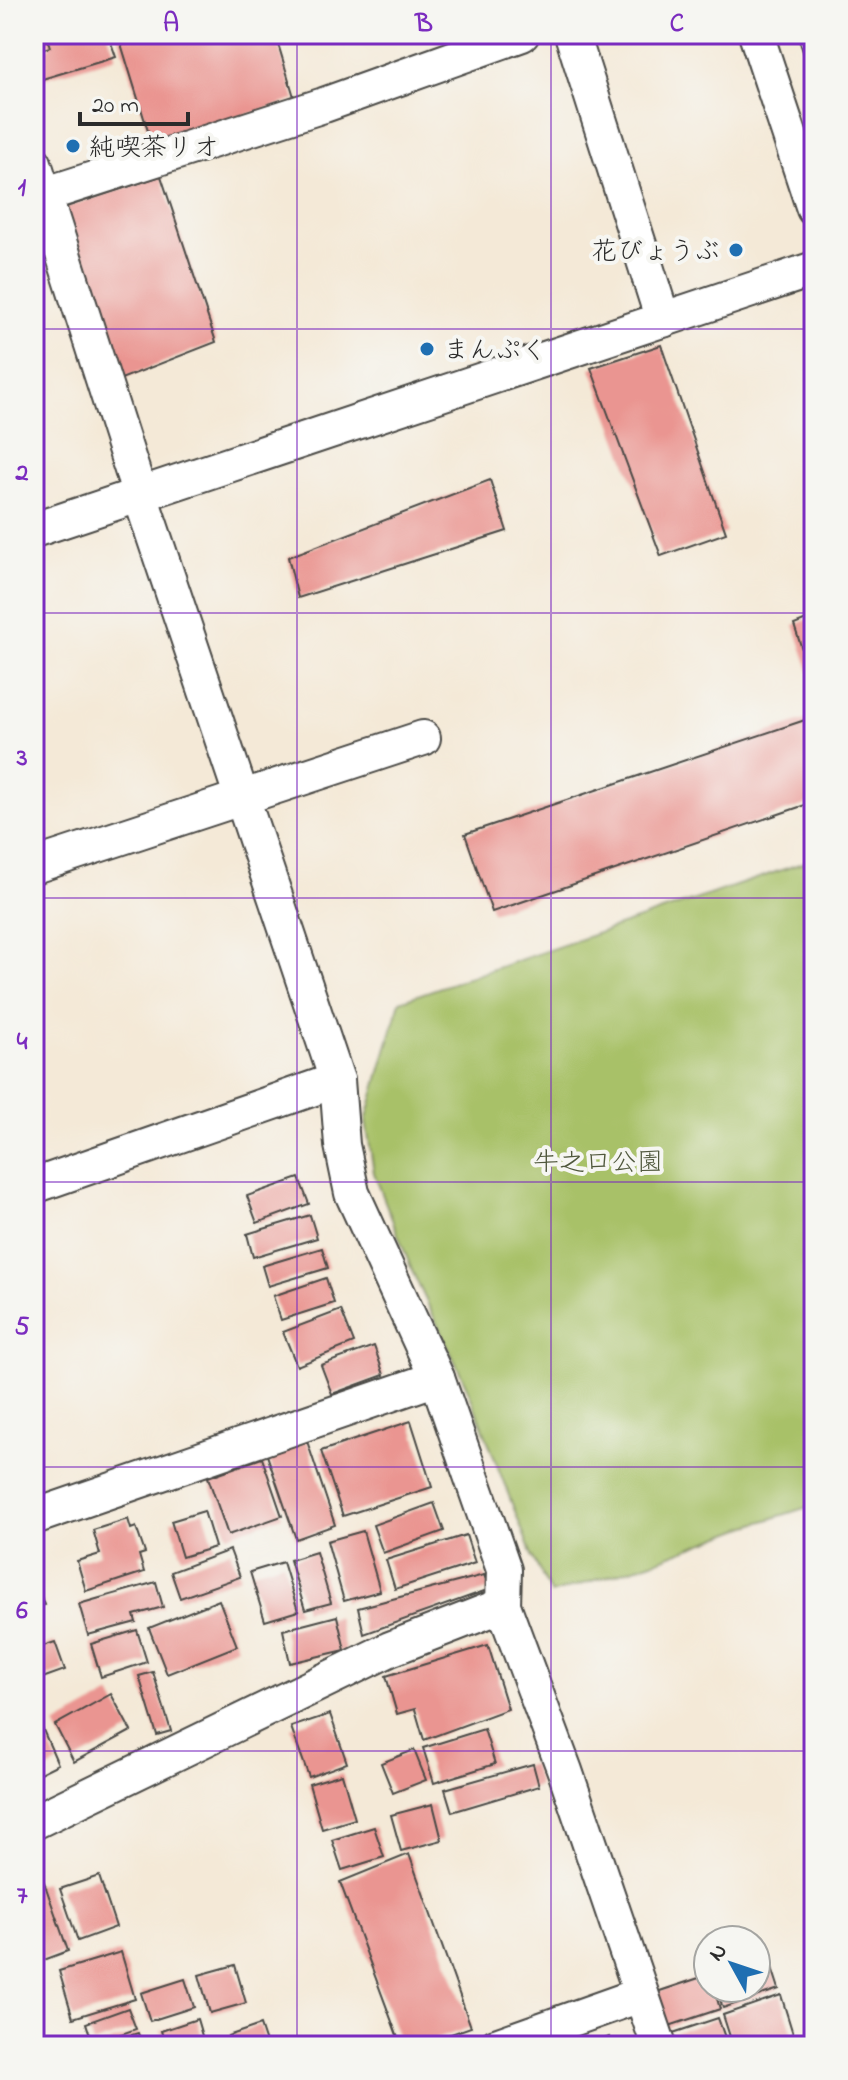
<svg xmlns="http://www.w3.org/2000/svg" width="848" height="2080" font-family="'Indie Flower','Klee One',sans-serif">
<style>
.green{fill:#a8c167;stroke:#6a7649;stroke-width:2}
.building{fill:#ea9591}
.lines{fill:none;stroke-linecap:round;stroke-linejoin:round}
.street-casing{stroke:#494845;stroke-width:38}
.street{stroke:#fff;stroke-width:34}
.rail-casing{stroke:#2b2b2b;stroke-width:9}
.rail{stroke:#f6f6f2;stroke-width:6;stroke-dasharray:18;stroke-linecap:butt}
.grid{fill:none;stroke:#7b2cbf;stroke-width:2;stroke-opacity:0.55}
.poi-dot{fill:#1f6fb2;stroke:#f6f6f2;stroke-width:3}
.labels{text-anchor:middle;stroke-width:8;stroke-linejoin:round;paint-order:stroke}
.poi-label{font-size:26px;fill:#2b2b2b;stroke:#f6f6f2;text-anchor:start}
.park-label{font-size:26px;fill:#50583d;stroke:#f6f6f2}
.neatline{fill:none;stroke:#7b2cbf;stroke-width:3}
.grid-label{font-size:26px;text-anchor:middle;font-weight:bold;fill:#7b2cbf}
</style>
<rect width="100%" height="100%" fill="#f6f6f2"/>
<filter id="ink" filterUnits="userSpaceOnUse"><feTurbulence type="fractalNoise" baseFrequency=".0125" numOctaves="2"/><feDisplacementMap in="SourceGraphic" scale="16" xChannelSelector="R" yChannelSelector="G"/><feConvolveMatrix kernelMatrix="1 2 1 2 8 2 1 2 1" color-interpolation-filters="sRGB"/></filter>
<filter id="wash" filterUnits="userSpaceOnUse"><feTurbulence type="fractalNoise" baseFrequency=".006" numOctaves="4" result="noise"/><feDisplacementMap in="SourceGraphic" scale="32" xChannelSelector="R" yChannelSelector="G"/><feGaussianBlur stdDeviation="1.8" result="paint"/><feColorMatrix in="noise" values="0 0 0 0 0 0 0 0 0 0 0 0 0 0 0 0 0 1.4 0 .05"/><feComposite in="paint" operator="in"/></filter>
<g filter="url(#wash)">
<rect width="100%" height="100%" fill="#f4e9d7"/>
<polygon class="green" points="814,859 814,1505 745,1527 650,1563 551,1594 533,1558 467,1387 413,1273 374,1173 366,1121 400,1001"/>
<g id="blocks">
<g class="building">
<polygon points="46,34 108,34 116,57 39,80 34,68 34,52 50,47"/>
<polygon points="118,34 275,34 295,100 152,144"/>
<polygon points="161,176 216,342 116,381 60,209"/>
<polygon points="661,345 726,533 661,556 591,368"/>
<polygon points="490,480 507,531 298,598 288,557"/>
<polygon points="814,617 814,681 813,682 794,625"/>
<polygon points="814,717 814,802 492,912 465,834"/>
<polygon points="299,1178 309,1204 257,1223 247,1196"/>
<polygon points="310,1215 317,1238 253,1257 247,1234"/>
<polygon points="322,1248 328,1268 268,1286 262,1266"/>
<polygon points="326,1278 334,1303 281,1320 273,1296"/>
<polygon points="341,1310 354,1343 297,1366 283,1332"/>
<polygon points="374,1346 384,1375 332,1394 321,1365"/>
<polygon points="411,1421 432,1487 343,1516 321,1451"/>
<polygon points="307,1441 335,1525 296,1539 267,1455"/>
<polygon points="262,1458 282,1516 228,1535 208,1477"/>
<polygon points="434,1503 444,1531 383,1553 373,1525"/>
<polygon points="204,1511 215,1547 182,1557 171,1521"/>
<polygon points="128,1519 131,1529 136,1527 145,1553 139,1555 144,1572 86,1591 77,1561 100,1554 93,1530"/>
<polygon points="363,1531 380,1591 344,1601 327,1541"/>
<polygon points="466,1535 475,1563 395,1589 386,1560"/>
<polygon points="230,1550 240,1577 180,1598 171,1572"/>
<polygon points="316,1552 331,1603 305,1610 290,1560"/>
<polygon points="283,1562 298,1611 265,1621 250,1572"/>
<polygon points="484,1575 490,1589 364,1634 358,1608"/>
<polygon points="34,1578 44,1605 34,1609"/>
<polygon points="156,1582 163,1607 134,1615 136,1622 88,1635 79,1604"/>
<polygon points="219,1600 237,1646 167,1674 149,1628"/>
<polygon points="337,1616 345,1650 290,1663 283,1630"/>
<polygon points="137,1630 147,1662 101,1677 91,1644"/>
<polygon points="55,1642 65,1670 34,1681 34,1649"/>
<polygon points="488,1645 508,1709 424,1740 415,1709 397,1714 386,1676"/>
<polygon points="153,1672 171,1731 157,1735 139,1676"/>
<polygon points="111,1694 131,1731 74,1762 55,1725"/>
<polygon points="330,1714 347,1763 309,1777 291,1727"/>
<polygon points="484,1729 495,1764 434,1783 423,1748"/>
<polygon points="43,1730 58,1764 34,1776 34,1735"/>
<polygon points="414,1750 426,1780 393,1793 381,1763"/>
<polygon points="533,1764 539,1786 452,1812 445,1789"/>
<polygon points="342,1774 355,1819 322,1829 309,1784"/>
<polygon points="433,1804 442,1840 401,1851 391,1815"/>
<polygon points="374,1827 384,1857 342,1870 332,1840"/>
<polygon points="409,1854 471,2027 417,2046 401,2046 340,1882"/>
<polygon points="99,1876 116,1927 78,1941 60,1889"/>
<polygon points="44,1882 68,1951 36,1963 34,1885"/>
<polygon points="121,1952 135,1999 73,2018 59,1971"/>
<polygon points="768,1955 779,1989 723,2008 716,1988 756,1988 756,1959"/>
<polygon points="235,1965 246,2003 210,2013 199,1975"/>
<polygon points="708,1975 708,1988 714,1988 720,2009 666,2027 654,1993"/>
<polygon points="185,1979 194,2007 150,2021 141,1993"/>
<polygon points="781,1995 794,2037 768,2046 733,2046 723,2015"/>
<polygon points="128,2008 136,2029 93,2044 86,2023"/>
<polygon points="718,2018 728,2046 674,2046 670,2034"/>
<polygon points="197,2019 205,2046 166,2046 161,2031"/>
<polygon points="260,2025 267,2046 231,2046 228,2036"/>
<polygon points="138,2033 143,2046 101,2046 101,2045"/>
<polygon points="609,2037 612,2046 587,2046"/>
</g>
</g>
</g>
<g filter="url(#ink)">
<use href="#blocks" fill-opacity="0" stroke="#494845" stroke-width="2"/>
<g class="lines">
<g class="street-casing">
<g id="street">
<polyline points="572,34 663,320"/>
<polyline points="756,34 814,209"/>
<polyline points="34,163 140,495 337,1080 342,1145 352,1193 437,1378 504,1570 503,1605 565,1771 659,2046"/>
<polyline points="34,198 324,105 522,34"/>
<polyline points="34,530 814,269"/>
<polyline points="34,866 423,738"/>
<polyline points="34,1186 337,1080"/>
<polyline points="34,1517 437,1378"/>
<polyline points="34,1822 390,1649 503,1605"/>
<polyline points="496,2046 640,1995"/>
</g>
</g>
<use href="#street" class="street"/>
<g class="rail-casing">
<polyline id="rail" points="801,34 814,73"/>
</g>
<use href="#rail" class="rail"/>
</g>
</g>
<path class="grid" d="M297,34V2046M551,34V2046M34,329H814M34,613H814M34,898H814M34,1182H814M34,1467H814M34,1751H814"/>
<g class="poi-dot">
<circle cx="73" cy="146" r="8"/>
<circle cx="736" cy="250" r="8"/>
<circle cx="427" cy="349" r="8"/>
</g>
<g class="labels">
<g class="poi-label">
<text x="89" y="155">純喫茶リオ</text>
<text x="720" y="259" text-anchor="end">花びょうぶ</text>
<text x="443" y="358">まんぷく</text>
</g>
<g class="park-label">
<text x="598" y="1170">牛之口公園</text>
</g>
</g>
<rect width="848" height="2080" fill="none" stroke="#f6f6f2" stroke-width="88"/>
<g transform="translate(732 1964) rotate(310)"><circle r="38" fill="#f6f6f2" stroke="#a5a5a2" stroke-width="2"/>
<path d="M0-6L14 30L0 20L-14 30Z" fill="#1f6fb2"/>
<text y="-12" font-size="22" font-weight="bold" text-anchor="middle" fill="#2b2b2b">N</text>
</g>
<path d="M80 112v12h108v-12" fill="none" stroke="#2b2b2b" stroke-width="4"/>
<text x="92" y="112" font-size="24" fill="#2b2b2b" stroke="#f6f6f2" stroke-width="6" paint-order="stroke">20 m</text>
<rect x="44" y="44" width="760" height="1992" class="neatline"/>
<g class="grid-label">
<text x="171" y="31">A</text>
<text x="424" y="31">B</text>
<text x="677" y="31">C</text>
<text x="22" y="195">1</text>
<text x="22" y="480">2</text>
<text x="22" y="765">3</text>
<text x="22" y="1049">4</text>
<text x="22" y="1334">5</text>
<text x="22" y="1618">6</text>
<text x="22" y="1903">7</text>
</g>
</svg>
